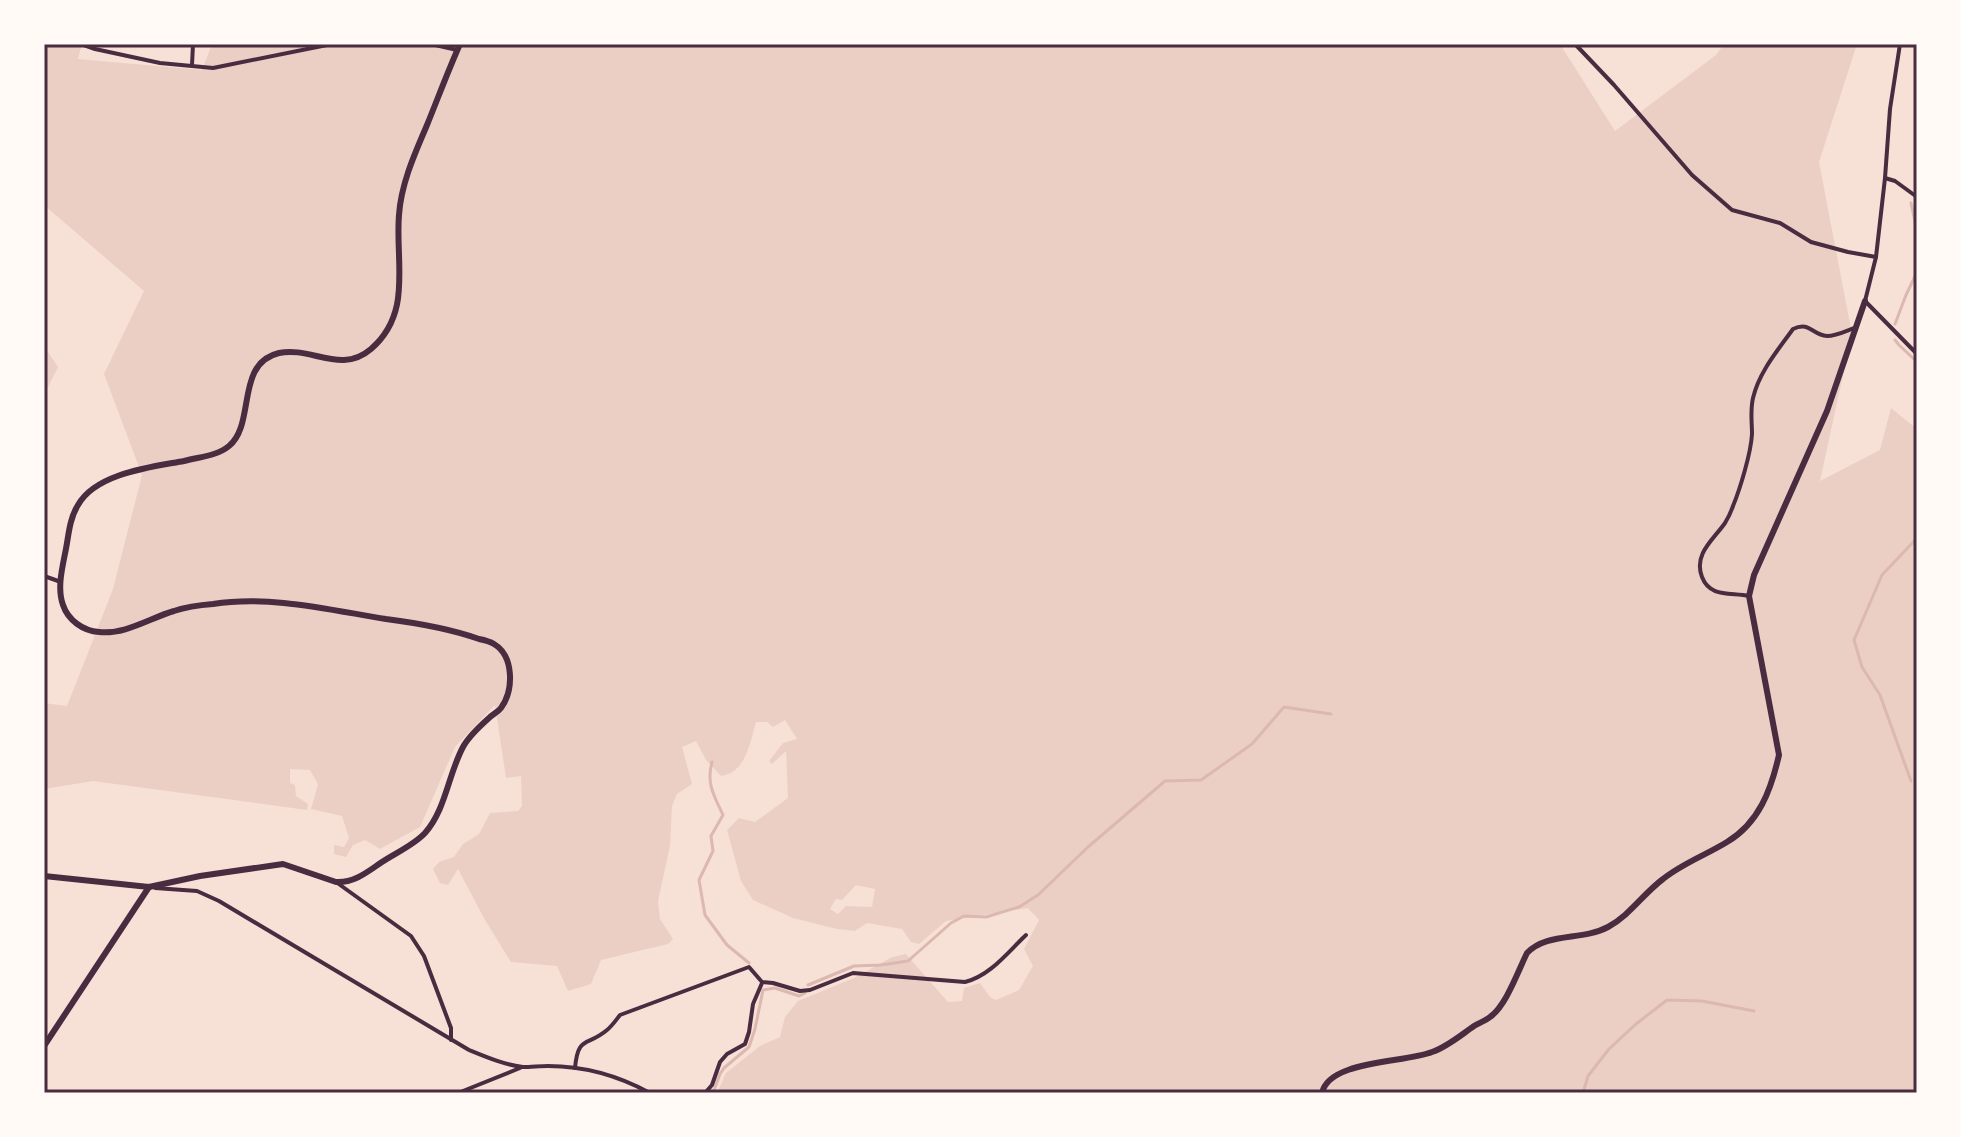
<svg xmlns="http://www.w3.org/2000/svg" width="1961" height="1137" font-family="'Asap Condensed',sans-serif">
<style>
.green{fill:#ebcfc5;fill-rule:evenodd}
.lines{fill:none;stroke-linecap:round;stroke-linejoin:round}
.stream{stroke:#dcb8b0;stroke-width:3}
.minor{stroke:#4a2c40;stroke-width:4}
.tertiary{stroke:#4a2c40;stroke-width:6}
.neatline{fill:none;stroke:#4a2c40;stroke-width:3}
</style>
<rect width="100%" height="100%" fill="#f7e1d7"/>
<g class="green">
<path d="M44,44H82L78,59L202,70L212,44H1560L1615,131L1716,55L1724,44H1857L1819,162L1852,334L1820,481L1880,450L1891,408L1917,429V1093H717L726,1073L760,1046L780,1037L785,1017L798,1001L854,978L892,957L906,954L948,1002L962,1001L964,988L980,983L990,997L996,1000L1019,990L1033,966L1024,949L1039,920L1028,908L946,921L919,944L911,942L902,929L867,923L855,931L837,929L793,918L753,900L741,881L727,830L739,818L755,822L788,798L786,751L772,764L769,761L783,743L797,739L785,720L773,727L767,722H756C750,742 746,773 721,776L706,760L696,741L682,747L692,784L677,794L672,806L670,846L658,901L660,919L673,939L668,944L601,960L591,984L568,991L557,966L511,962L485,920L458,869L448,885L440,883L433,869L439,862L454,857L463,844L479,834L490,813L518,811L522,806L521,776L506,778L495,705L455,747L420,827L380,849L365,840L353,845L346,857L334,854V845L344,847L349,838L342,816L311,809L318,784L310,770L290,769V783L295,785L296,796L308,804L307,810L93,781L44,789V703L67,706L113,589L142,475L104,374L144,291L44,205ZM856,885L875,889L872,907L846,906L838,914L830,909L836,899L842,900Z"/>
<polygon points="44,346 58,367 44,395"/>
</g>
<g class="lines">
<g class="stream">
<polyline points="1911,203 1917,231"/>
<polyline points="1895,324 1906,295 1917,272"/>
<polyline points="1895,340 1899,345 1917,362"/>
<path d="M712,762C706,783 714,796 723,815L711,836L713,851L699,880L705,915L727,945L749,963"/>
<polyline points="1911,781 1880,695 1862,667 1854,640 1882,575 1917,538"/>
<polyline points="808,985 854,966 881,965 908,961 951,923 964,916 986,917 1019,907 1038,895 1088,847 1165,781 1201,780 1252,744 1284,707 1331,714"/>
<polyline points="713,1093 720,1074 724,1068 749,1047 755,1029 763,990 775,988 799,996 805,993"/>
<polyline points="1583,1093 1588,1076 1609,1049 1636,1024 1667,1000 1702,1001 1754,1011"/>
</g>
<g class="minor">
<polyline points="81,44 95,49 160,63 213,68 332,44"/>
<polyline points="431,44 457,50"/>
<polyline points="1575,44 1614,85 1692,175 1732,210 1780,223 1811,242 1848,252 1876,257"/>
<polyline points="1900,44 1890,109 1885,178 1876,257 1865,301 1917,354"/>
<polyline points="192,65 193,44"/>
<polyline points="1885,178 1895,181 1917,197"/>
<polyline points="44,576 61,582"/>
<path d="M1749,596C1731,592 1710,598 1702,577C1693,554 1714,539 1725,523C1728,518 1731,512 1733,506C1740,489 1751,453 1752,434C1752,422 1750,411 1753,398C1759,372 1778,350 1793,329C1810,321 1812,335 1827,336C1836,336 1846,331 1854,328"/>
<polyline points="336,882 411,936 424,956 451,1028 451,1040"/>
<path d="M155,888L197,891L219,901L469,1050C486,1057 505,1065 523,1067C531,1067 540,1066 548,1066C584,1066 619,1076 650,1093"/>
<path d="M575,1068C578,1035 587,1047 607,1030C612,1026 616,1020 620,1015L749,967L762,982L773,983L800,991L810,990L853,973L965,982C990,976 1008,952 1026,935"/>
<polyline points="458,1093 520,1068"/>
<polyline points="705,1093 712,1085 720,1062 727,1054 745,1044 749,1032 753,1004 762,983"/>
</g>
<g class="tertiary">
<path d="M44,876L149,887L200,876L283,864L336,882C353,883 366,873 379,864C393,854 413,846 425,833C446,809 448,775 463,747C469,736 480,726 489,718C493,714 498,712 501,708C514,690 514,656 494,644C489,641 484,640 479,639C448,628 417,623 386,619C330,610 270,595 213,604C200,605 186,607 174,611C150,618 125,635 99,632C83,631 68,620 63,605C56,586 64,562 67,543C69,530 71,516 78,505C96,473 152,467 184,461C199,457 217,456 229,446C256,424 235,363 279,353C311,346 341,375 371,349C413,313 395,262 399,215C401,184 415,153 427,125C438,98 448,71 460,44"/>
<polyline points="44,1046 149,887"/>
<path d="M1322,1093C1329,1060 1405,1063 1432,1052C1447,1047 1461,1035 1474,1026C1479,1023 1485,1021 1490,1017C1506,1006 1518,971 1527,953C1547,932 1582,941 1608,927C1630,915 1643,894 1663,879C1683,863 1706,855 1727,842C1759,823 1771,790 1779,755L1749,596L1754,575L1827,411L1865,301"/>
</g>
</g>
<rect width="1961" height="1137" fill="none" stroke="#fffaf5" stroke-width="92"/>
<rect x="46" y="46" width="1869" height="1045" class="neatline"/>
</svg>
